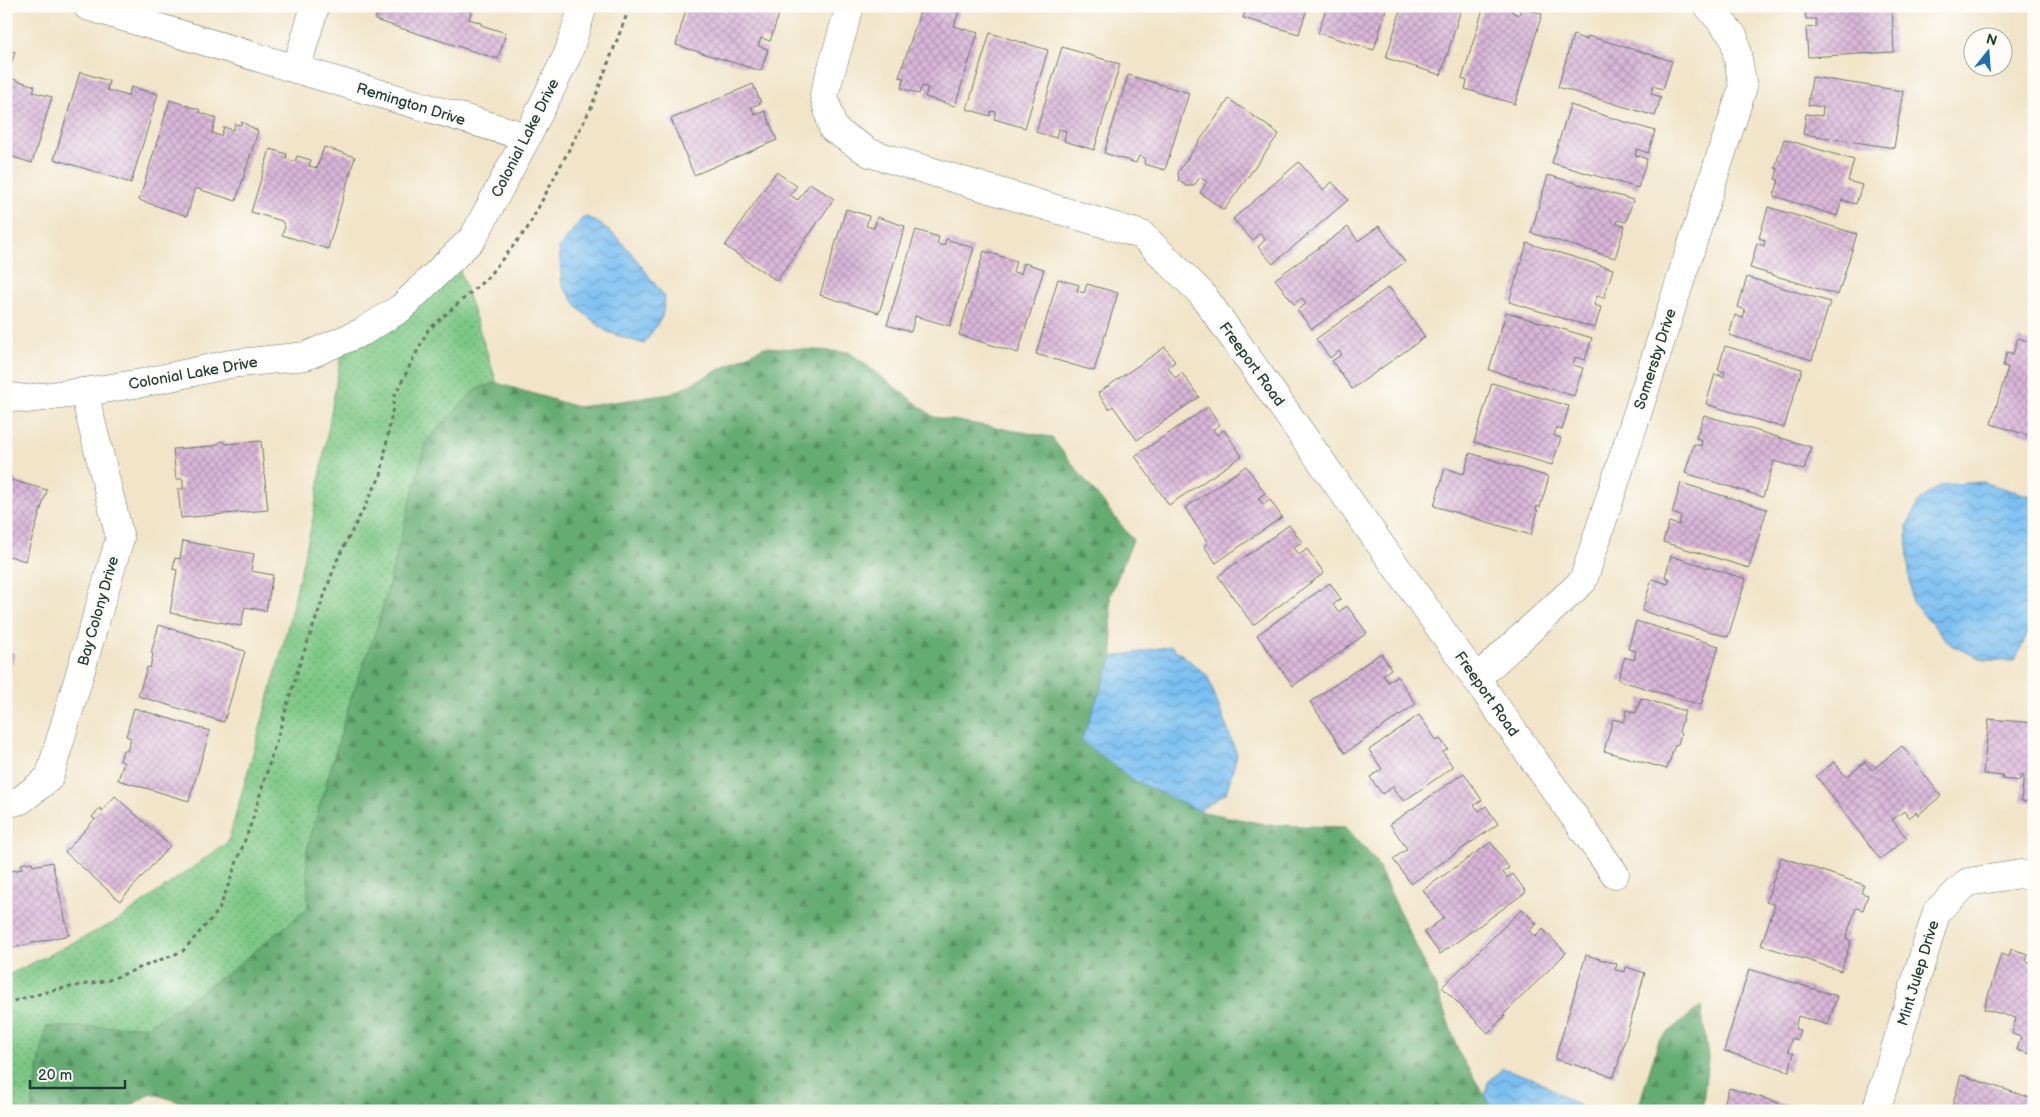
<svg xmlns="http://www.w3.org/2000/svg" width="2040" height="1117" font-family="'Balsamiq Sans',sans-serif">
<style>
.green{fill:url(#green-dots);stroke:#4e825c}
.forest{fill:url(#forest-firs);stroke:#427453}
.water{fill:url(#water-waves);stroke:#4c7e92}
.building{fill:url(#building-cross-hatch)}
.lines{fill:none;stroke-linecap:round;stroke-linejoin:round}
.minor-casing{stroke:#687768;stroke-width:29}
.path{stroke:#687768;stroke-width:3;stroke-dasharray:4 4;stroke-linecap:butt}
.minor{stroke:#fff;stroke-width:28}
.labels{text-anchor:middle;stroke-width:4;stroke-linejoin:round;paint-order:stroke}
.street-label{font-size:15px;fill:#1f3d34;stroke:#fdfcf7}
</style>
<defs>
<pattern id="green-dots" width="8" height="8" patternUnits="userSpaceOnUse" patternTransform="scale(1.25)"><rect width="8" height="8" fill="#7cc784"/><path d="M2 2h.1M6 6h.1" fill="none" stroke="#65a36d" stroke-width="1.8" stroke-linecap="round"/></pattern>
<pattern id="forest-firs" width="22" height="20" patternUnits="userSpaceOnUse" patternTransform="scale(1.25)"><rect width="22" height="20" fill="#65ac72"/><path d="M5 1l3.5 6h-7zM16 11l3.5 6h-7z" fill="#538d5e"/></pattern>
<pattern id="water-waves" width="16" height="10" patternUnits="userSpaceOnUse" patternTransform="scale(1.25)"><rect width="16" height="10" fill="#7abff1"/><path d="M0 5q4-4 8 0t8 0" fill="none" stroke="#639cc4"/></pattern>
<pattern id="building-cross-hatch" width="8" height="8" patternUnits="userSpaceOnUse" patternTransform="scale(1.25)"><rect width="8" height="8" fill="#dab6d9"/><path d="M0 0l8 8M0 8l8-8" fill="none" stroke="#b095b1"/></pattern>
</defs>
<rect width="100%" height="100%" fill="#fdfcf7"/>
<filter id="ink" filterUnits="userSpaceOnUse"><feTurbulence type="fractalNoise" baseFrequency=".02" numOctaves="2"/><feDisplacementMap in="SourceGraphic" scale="10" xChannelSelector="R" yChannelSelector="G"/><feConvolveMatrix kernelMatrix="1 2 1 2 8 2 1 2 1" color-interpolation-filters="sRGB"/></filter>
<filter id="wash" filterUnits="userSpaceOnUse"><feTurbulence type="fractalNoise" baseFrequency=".0096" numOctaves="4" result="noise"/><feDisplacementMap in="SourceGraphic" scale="20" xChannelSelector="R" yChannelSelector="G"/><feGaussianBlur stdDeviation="1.12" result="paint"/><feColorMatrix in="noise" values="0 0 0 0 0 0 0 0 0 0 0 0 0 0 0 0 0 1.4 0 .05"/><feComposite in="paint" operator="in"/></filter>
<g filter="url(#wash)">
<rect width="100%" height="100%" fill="#f1e4c8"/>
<polygon class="green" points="457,262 497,383 476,389 401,539 378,625 352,696 307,850 308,908 227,974 148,1027 46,1027 31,1111 6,1111 6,976 117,921 228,842 283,646 312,523 341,354"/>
<g class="forest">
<polygon points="764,347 849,352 934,417 1051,437 1133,540 1110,596 1113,657 1082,741 1199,811 1269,825 1346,827 1375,860 1436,988 1460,1055 1494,1111 208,1111 151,1093 123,1111 31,1111 46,1027 148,1026 227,974 308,908 307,850 352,696 378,625 426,442 476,389 497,383 578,407 671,394"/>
<polygon points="1701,1006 1708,1058 1702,1111 1637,1111 1659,1040"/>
</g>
<g class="water">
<path d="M584,216C621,230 641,268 665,297L662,317L644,344L607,332L580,310L562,285L559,248Z"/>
<polygon points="1982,482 2034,497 2034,619 2015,661 1984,660 1951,645 1912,602 1908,562 1907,526 1919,501 1941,485"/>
<polygon points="1171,646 1207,675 1237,755 1226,793 1199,811 1133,780 1081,741 1113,657"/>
<polygon points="1503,1068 1537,1080 1587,1111 1494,1111 1485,1095 1488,1082"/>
</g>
<g id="blocks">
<g class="building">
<polygon points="379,6 473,6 469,19 481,23 481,25 506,33 498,59 375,20"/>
<polygon points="687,6 755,6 779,14 770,41 761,38 758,46 768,49 761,71 676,45"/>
<polygon points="922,6 943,6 959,11 954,26 978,33 955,106 925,97 928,88 922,86 919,94 901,88 904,78 899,77"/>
<polygon points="1247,6 1308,6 1299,34 1243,18"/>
<polygon points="1327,6 1387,6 1374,50 1318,33"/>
<polygon points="1402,6 1462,6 1441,75 1386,58"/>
<polygon points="1484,6 1514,6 1512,12 1519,15 1521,7 1542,14 1515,104 1465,89 1467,81 1462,79"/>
<polygon points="1805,6 1892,6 1894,52 1808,57 1806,28 1816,27 1816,19 1806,19"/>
<polygon points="990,33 1048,50 1025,128 994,119 996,112 991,111 990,116 967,109"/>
<polygon points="1573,35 1587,40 1588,36 1672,61 1663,89 1653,86 1651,94 1661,97 1655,116 1558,87"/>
<polygon points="1062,47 1120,64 1094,150 1064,141 1066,131 1058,129 1056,138 1036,132"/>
<polygon points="6,49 15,52 7,77 35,86 33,92 52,97 32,163 6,155"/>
<polygon points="80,72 109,81 107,90 128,96 131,87 158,94 131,183 54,159"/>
<polygon points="1128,75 1189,93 1165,170 1144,164 1145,158 1139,156 1136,163 1104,153"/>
<polygon points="1812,77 1903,91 1894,148 1803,134 1806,114 1822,116 1823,107 1808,105"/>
<polygon points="753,84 761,103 751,107 755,115 765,111 777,140 694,175 671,119"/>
<polygon points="1229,99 1279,134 1224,210 1200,193 1207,182 1200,177 1194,186 1186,186 1179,181 1178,172"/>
<polygon points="170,100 200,110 199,112 216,118 212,133 221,136 224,127 233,130 235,124 241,125 242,122 258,131 236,201 195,188 187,216 139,200"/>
<polygon points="1570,105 1655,131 1648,153 1637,149 1635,155 1647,159 1638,188 1552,163"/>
<polygon points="1784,139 1854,160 1848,181 1862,185 1856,204 1842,200 1837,216 1774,196 1779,180 1775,179 1778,169 1775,168"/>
<polygon points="324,147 355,157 328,249 282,235 285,227 282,221 251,212 270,149 287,154 286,159 295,162 297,156 311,160 309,166 317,168"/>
<polygon points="1299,162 1323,190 1332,182 1348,200 1273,264 1258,247 1265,240 1260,233 1252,240 1233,219"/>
<polygon points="776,172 797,186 790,195 798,200 810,183 834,199 777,281 725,246"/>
<polygon points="1548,175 1633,200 1626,222 1618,220 1617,224 1625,226 1615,258 1531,233"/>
<polygon points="1768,207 1857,234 1838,295 1750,268 1757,243 1764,246 1765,240 1759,238"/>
<polygon points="846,209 869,216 866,226 874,228 877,217 905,226 879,313 820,295"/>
<polygon points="1379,226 1405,262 1312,329 1297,310 1306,304 1302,298 1294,304 1275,279 1348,227 1358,241"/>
<polygon points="6,230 12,231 7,260 6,260"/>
<polygon points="916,230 939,237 937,244 944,246 946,239 974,248 950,326 915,316 911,332 887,325"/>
<polygon points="1527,243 1613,269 1604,298 1597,296 1594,305 1601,307 1595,328 1509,302"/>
<polygon points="984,251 1016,261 1013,272 1021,274 1024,263 1044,269 1018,353 959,335"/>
<polygon points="1747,277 1830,302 1812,360 1729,335 1735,315 1743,318 1745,310 1738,307"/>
<polygon points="1058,279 1079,285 1077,291 1084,293 1087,284 1118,293 1094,371 1036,354"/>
<polygon points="1389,287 1425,337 1352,389 1332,361 1342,354 1339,351 1330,358 1316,339"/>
<polygon points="1506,312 1592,338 1585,360 1575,357 1573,365 1583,368 1574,396 1489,370"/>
<polygon points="2018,338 2034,343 2034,437 1991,424 2008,367 2003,366 2007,352 2013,354"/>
<polygon points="1725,346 1802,369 1784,428 1706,404 1715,374 1724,377 1725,372 1718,370"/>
<polygon points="1165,347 1175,362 1168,367 1175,378 1182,373 1199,397 1137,440 1113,406 1109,409 1098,393"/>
<polygon points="1492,383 1569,406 1562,430 1556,428 1554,436 1561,438 1552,465 1474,442"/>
<polygon points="1208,407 1220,425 1213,429 1217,435 1224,430 1242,456 1169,505 1135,456"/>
<polygon points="1704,415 1811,447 1804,470 1774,461 1763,497 1685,473 1694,444 1701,446 1702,440 1696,438"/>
<polygon points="222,441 226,444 261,441 268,510 181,518 178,489 183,489 183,479 176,479 173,449 214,446"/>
<polygon points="1470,453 1549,477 1540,507 1537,506 1536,510 1538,511 1531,535 1434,506 1445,468 1464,474"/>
<polygon points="1246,466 1265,493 1258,498 1263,505 1270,500 1282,517 1216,563 1204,546 1208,543 1185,508"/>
<polygon points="6,475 12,477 11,480 47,490 25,561 6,555"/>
<polygon points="1681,483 1767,509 1749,568 1663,542 1669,522 1679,525 1681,516 1672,513"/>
<polygon points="1289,525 1302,542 1294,547 1299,555 1307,549 1324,573 1253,625 1218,576"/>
<polygon points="183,541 254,554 251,571 273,575 266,611 245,607 241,626 170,613 177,570 173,569 175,558 180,559"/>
<polygon points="1671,556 1746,579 1728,637 1642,611 1652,579 1668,584 1670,579 1665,577"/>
<polygon points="1330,583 1341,599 1333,605 1338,612 1347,606 1367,633 1293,686 1257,635"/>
<polygon points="1636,621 1719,646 1701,705 1618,680 1625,657 1634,660 1636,651 1628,649"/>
<polygon points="159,625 245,651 224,722 138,696 147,667 150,668 153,654 151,653"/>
<polygon points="6,651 15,654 7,681 6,680"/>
<polygon points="1381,653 1391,669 1383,675 1388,682 1397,676 1416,704 1345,753 1310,702"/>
<polygon points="1641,698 1685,711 1679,732 1681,734 1678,744 1675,745 1667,769 1604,751 1613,719 1624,722 1627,710 1636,713"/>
<polygon points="134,708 210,731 189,801 118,780 124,762 120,761 123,750 127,751 131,738 126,736"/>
<polygon points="1419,715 1437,741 1440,739 1448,749 1443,752 1453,767 1404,801 1394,791 1394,786 1382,794 1370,777 1382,769 1369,750"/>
<polygon points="1989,719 2034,723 2034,802 2021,801 2024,775 2020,774 2020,781 2002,779 2003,776 1983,774"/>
<polygon points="1902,746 1941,796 1918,815 1916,812 1909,818 1904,811 1892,820 1907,838 1880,859 1816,776 1834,762 1846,777 1865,762 1872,770"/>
<polygon points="1464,773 1482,800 1474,805 1479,811 1486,806 1498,824 1411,884 1393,859 1407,849 1390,824"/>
<polygon points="115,796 170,846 120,901 65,852 95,819 92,817 100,808 102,811"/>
<polygon points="1491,842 1509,868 1503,872 1507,878 1513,874 1526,892 1440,954 1424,932 1444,918 1423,890"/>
<polygon points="1781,857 1864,885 1861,893 1868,895 1863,910 1856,908 1846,938 1851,941 1841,971 1761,945 1775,905 1766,902"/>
<polygon points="32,862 33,866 52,862 69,935 6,949 6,872 22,869 21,864"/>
<polygon points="1522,909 1537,924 1529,931 1535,937 1543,929 1566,953 1503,1015 1505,1016 1488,1033 1442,987"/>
<polygon points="2011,949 2028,954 2026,961 2034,963 2034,1055 2017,1050 2021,1037 2012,1034 2016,1018 1984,1009 2001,954 2009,957"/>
<polygon points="1586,955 1617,964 1615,970 1625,972 1626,967 1645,973 1614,1077 1555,1059"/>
<polygon points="1749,969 1837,996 1828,1025 1798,1016 1795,1029 1800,1030 1797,1040 1792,1038 1788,1051 1794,1053 1789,1071 1724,1051"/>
<polygon points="1961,1075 2034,1099 2031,1111 1951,1110"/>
<polygon points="1729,1088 1793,1107 1791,1111 1722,1111"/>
</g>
</g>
</g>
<g filter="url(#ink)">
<use href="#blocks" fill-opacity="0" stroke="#687768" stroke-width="1"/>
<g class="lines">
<g class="minor-casing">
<g id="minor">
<polyline points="87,6 296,69 315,6"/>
<polyline points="850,6 824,95 833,129 870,153 1142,235 1202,294 1615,874"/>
<polyline points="296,69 527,137"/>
<polyline points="6,396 26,399 84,392 142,383 230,364 306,356 362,332 401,308 473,238 527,137 568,54 583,6"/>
<polyline points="1476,679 1583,581 1743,87 1734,37 1708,6"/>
<polyline points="6,804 21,800 49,778 120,538 84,392"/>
<polyline points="1876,1111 1937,911 1968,882 2021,874 2034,878"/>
</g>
</g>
<polyline class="path" points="6,1003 54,990 109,980 183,951 219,910 252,821 299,666 337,560 381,475 395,395 428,330 486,279 527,229 591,108 630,6"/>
<use href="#minor" class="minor"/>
</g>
</g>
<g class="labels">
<g class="street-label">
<text transform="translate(411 104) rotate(17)" y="5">Remington Drive</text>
<text transform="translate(525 138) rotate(-63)" y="5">Colonial Lake Drive</text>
<text transform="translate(1655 359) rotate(-72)" y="5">Somersby Drive</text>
<text transform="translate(1252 364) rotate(54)" y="5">Freeport Road</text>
<text transform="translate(193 373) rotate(-10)" y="5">Colonial Lake Drive</text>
<text transform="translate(98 611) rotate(-74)" y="5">Bay Colony Drive</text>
<text transform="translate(1487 694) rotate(55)" y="5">Freeport Road</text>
<text transform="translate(1918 973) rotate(-73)" y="5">Mint Julep Drive</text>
</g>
</g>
<rect width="2040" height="1117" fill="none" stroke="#fdfcf7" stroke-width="25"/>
<g transform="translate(1988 52) rotate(17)"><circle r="24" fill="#fdfcf7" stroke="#a4b0a9"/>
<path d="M0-4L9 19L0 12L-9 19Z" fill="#1f6fb2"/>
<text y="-8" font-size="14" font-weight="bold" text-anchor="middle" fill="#1f3d34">N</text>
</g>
<path d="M30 1080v8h95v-8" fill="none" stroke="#1f3d34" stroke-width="2.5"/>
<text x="38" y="1080" font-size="15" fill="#1f3d34" stroke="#fdfcf7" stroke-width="4" paint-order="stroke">20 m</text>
</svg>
